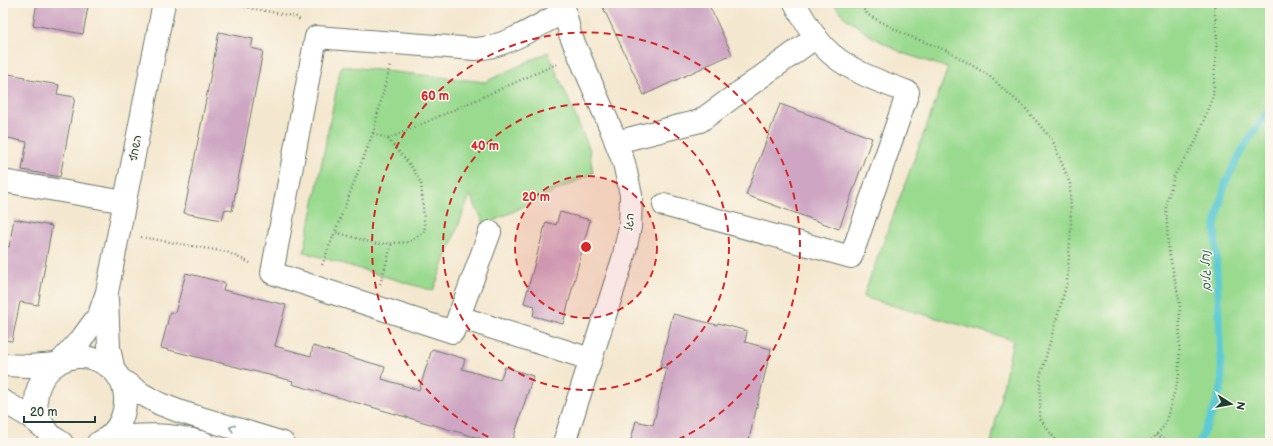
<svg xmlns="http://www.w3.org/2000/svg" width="1273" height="446" font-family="'Balsamiq Sans','Playpen Sans Hebrew',sans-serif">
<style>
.green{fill:#9ada8f;stroke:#5c8c62}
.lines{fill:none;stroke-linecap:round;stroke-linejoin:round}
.stream{stroke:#5dcad4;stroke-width:7}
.building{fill:#cea5c3}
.minor-casing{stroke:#6a786a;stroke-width:24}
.path{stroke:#6a786a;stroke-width:2.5;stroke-dasharray:1 3;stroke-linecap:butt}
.minor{stroke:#fff;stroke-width:22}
.oneway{stroke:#8f9e9a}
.ring{fill:none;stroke:#d62828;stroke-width:2;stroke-dasharray:7 5}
.labels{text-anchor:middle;stroke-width:3;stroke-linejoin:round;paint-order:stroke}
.street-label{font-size:11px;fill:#1f3d34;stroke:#fbf7ec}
.water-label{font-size:12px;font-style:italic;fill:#2e605c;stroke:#fbf7ec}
.centre{fill:#d62828;stroke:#fbf7ec;stroke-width:2}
.ring-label{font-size:12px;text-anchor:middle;font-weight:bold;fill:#d62828;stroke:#fbf7ec;stroke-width:3;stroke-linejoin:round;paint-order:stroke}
</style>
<rect width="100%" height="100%" fill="#fbf7ec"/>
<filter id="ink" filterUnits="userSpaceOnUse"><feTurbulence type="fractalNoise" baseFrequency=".025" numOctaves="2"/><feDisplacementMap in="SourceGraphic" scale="8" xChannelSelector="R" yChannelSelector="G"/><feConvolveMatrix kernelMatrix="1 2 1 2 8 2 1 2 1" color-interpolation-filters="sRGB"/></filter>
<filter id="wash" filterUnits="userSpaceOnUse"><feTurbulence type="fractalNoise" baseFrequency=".012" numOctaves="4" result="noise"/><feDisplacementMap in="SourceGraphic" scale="16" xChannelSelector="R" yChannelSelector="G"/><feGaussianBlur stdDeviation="0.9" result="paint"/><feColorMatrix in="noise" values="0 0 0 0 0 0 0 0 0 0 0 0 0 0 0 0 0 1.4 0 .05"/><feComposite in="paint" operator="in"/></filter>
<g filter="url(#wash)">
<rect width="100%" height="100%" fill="#f4e7cf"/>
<g class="green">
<polygon points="833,3 1270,3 1270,443 991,443 1013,340 863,297 948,68 902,53 871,36 844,17"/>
<polygon points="548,52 589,148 593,173 485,225 470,195 433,291 304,252 341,66 485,82"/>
</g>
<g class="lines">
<polyline class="stream" points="1199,443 1212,414 1222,385 1215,225 1225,184 1242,150 1270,108"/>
</g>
<g id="blocks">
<g class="building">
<polygon points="37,3 83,3 82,6 88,7 83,34 33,25"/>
<polygon points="601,3 708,3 732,54 644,95"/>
<polygon points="219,32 253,39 251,48 263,51 232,211 225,209 222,220 184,213"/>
<polygon points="3,73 25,77 24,79 59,85 57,94 75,97 60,177 22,170 27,142 3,137"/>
<polygon points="780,104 872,138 839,229 746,195"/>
<polygon points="560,212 590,220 563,324 533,316 535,306 524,303 546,222 556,225"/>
<polygon points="14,219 52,226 38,305 20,302 12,341 3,340 3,246 9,247"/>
<polygon points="186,273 225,283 223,290 286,305 275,346 311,356 313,346 385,367 382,379 419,390 432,349 465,359 462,369 500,380 505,367 533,376 512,443 496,443 292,384 293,381 161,348 170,312 175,313"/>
<polygon points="673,314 717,325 718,323 747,331 745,342 771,349 748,443 630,443 636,421 653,425 667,368 660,367"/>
</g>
</g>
</g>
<g filter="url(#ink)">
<use href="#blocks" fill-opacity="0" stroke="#6a786a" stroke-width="1"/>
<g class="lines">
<g class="minor-casing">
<g id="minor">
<polyline points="563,3 570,34 611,129 624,163 631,195 630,227 623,259 564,443"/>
<polyline points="616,142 700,121 816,37"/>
<polyline points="3,181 125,202"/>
<path d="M664,205L851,257L908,92C880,82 844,69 824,47C812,34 803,19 795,3"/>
<path d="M490,232L453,332L272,273L316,37L475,49C505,48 539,25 565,11"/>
<polyline points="107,299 109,348 114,371"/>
<polyline points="459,317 590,359"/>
<polyline points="61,361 82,338 99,315 107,292 164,3"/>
<polyline points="3,365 29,366 57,364"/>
<polyline points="119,378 142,394 160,404 181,412 283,443"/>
<polyline points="3,401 30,417 45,429"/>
<path d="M108,438C142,434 171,433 204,443"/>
<path d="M62,443C58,440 53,438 50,434C10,391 65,331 112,369C121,377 126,390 125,402C124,421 115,435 98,443"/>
</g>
</g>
<g class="path">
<polyline points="225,3 297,17 300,20"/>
<polyline points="859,3 868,15 906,35 948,51 988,75 1026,109 1053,141 1070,184 1071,227 1067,283 1040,377 1040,419 1058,443"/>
<polyline points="373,133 388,139 559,63"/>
<polyline points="388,139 411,166 421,183 425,231 409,242 377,244 335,232 373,133 390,65"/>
<polyline points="141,237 227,252 250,263"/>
<polyline points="322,265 335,232"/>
<polyline points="380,284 392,243"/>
<polyline points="1156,435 1175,443"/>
<polyline points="1149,443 1165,425 1179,376 1180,305 1168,246 1166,205 1174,176 1195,143 1213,96 1217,40 1214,3"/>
</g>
<use href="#minor" class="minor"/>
</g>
<defs><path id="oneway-chevron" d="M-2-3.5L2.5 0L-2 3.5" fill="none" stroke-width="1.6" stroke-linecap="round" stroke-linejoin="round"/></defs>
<use class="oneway" href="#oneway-chevron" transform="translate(232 428) rotate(-163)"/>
</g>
<circle cx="586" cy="247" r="71" fill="#d62828" fill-opacity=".12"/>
<g class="ring">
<circle cx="586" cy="247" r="71"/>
<circle cx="586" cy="247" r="143"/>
<path d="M499 442A214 214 0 1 1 673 442"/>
</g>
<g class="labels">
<g class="street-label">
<text transform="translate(135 148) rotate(-79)" y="4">השחף</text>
<text transform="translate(629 222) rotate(-85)" y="4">הגל</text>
</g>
<g class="water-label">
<text transform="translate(1206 271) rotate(-92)" y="4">נחל גלים</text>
</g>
</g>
<circle cx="586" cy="247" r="6" class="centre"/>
<g class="ring-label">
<text x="435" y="100">60 m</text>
<text x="485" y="150">40 m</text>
<text x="536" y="201">20 m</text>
</g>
<rect width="1273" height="446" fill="none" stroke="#fbf7ec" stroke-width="16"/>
<g transform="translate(1231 404) rotate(101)" stroke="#fbf7ec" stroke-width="3" paint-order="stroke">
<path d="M0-3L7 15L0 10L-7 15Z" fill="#1f3d34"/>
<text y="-6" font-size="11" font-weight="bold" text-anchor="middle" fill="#1f3d34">N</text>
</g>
<path d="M24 416v6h71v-6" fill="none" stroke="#1f3d34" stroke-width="2"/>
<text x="30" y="416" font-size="12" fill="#1f3d34" stroke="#fbf7ec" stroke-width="3" paint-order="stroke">20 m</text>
</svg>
